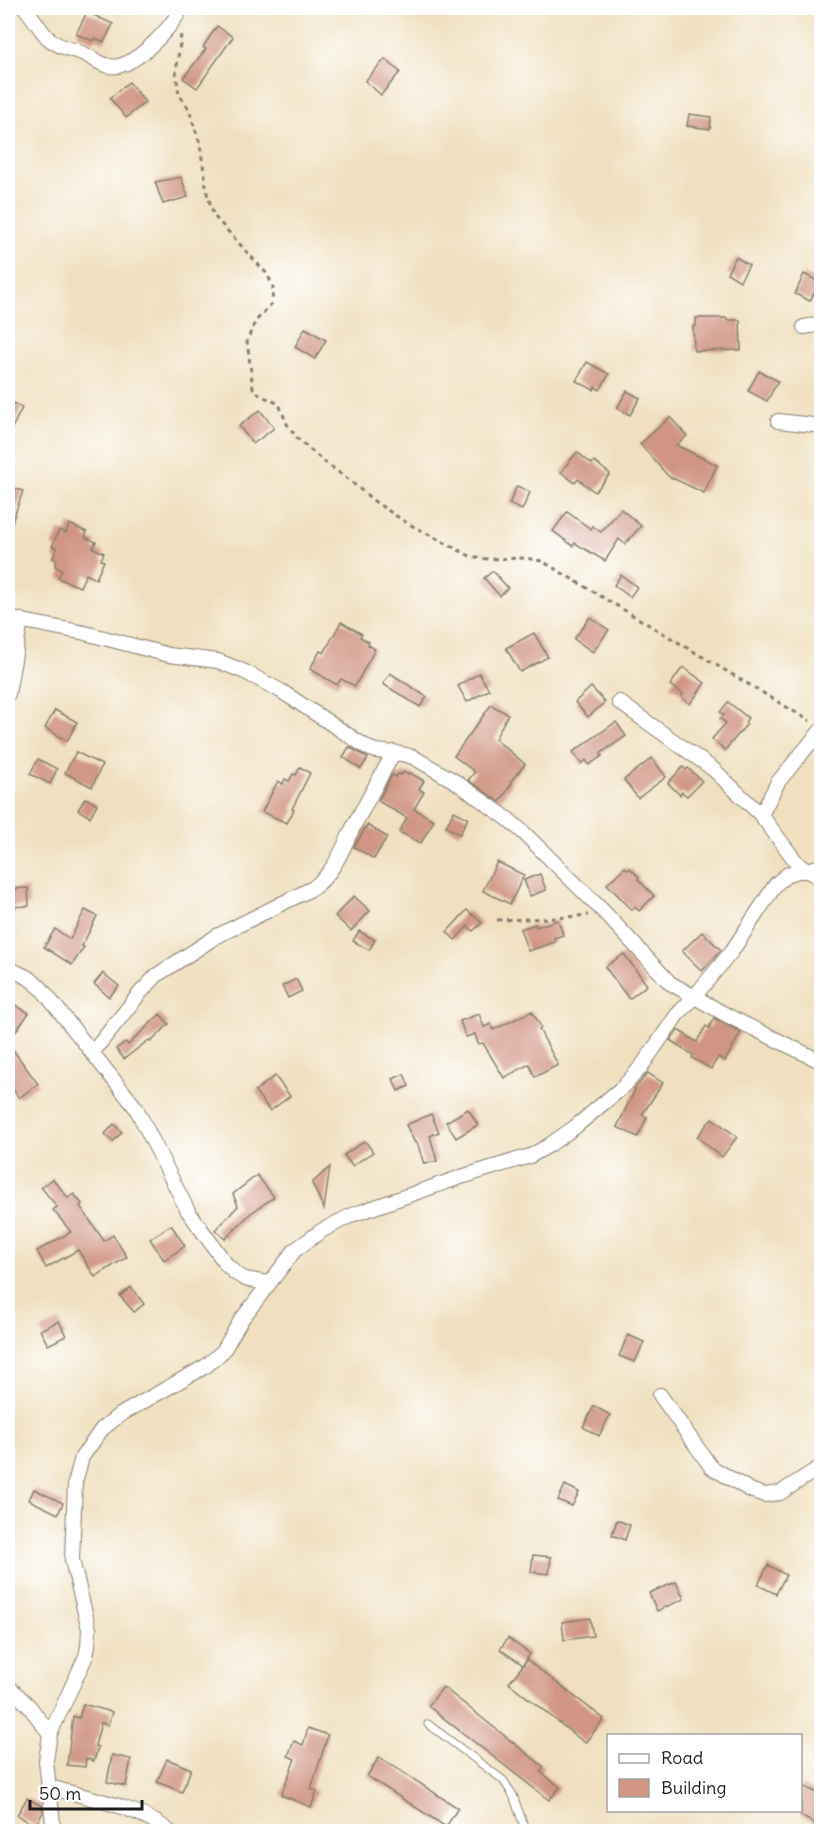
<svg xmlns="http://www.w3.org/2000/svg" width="829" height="1839" font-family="Delius,sans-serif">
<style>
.building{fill:#d09583}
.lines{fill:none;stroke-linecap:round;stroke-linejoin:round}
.service-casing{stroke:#867e6e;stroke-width:9}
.minor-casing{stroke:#867e6e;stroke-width:16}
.path{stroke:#867e6e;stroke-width:3;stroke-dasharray:4.5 4.5;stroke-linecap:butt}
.service{stroke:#fff;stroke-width:7}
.minor{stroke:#fff;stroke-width:14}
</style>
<rect width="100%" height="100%" fill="#fff"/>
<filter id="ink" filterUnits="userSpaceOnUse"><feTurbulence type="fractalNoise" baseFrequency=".0167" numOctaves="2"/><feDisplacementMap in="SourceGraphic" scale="12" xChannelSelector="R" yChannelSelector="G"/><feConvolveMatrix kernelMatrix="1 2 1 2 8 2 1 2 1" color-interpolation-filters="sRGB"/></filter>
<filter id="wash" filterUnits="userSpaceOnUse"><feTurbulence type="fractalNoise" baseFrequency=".008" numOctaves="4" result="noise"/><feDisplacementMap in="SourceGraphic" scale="24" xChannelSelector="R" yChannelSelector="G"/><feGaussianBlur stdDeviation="1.35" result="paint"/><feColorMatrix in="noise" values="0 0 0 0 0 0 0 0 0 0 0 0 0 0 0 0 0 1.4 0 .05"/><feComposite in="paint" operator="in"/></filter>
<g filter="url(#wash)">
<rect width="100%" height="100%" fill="#f0e0c0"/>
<g id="blocks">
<g class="building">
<polygon points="87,12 113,24 104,42 95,38 93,41 76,34"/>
<polygon points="217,26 233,37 197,88 183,78 206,49 203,47"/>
<polygon points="385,59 400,72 381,95 365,81"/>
<polygon points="129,82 145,102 126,118 110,98"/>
<polygon points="689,114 711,117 710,129 687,126"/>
<polygon points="181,177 188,197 163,204 155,182"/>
<polygon points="736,257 749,265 740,281 727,273"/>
<polygon points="804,274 820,282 810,301 795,294"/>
<polygon points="696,318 727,318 727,320 740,320 741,350 694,351 693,326 696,326"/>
<polygon points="305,328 326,340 315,359 295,347"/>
<polygon points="587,362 609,374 600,390 595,387 594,390 576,381"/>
<polygon points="759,371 778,381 767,401 748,391"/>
<polygon points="627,391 640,398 630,415 617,408"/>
<polygon points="8,400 22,408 8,436"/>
<polygon points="260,410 274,428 253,444 239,426"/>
<polygon points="670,417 687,436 676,445 717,465 704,493 668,476 640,444"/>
<polygon points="577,452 592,464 594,461 610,474 595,492 578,479 575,483 561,472"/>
<polygon points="8,486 23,491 9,531 8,530"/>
<polygon points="517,486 530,492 522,510 509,504"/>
<polygon points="621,509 641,526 625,544 619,539 605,561 575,543 573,546 553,531 567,512 591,529 592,526 601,532"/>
<polygon points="69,524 87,532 85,537 96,542 93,548 104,553 101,560 104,561 96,579 86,574 80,587 58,578 62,570 55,566 57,560 53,558 57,548 52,546 59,530 66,533"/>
<polygon points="493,571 508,588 500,596 484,578"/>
<polygon points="621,575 637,587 630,597 614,585"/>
<polygon points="590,617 609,630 593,652 574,639"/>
<polygon points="341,622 362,634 360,637 369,642 368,645 375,649 355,686 341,679 337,685 310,669 320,651 324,653"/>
<polygon points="534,633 548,657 520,672 506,648"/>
<polygon points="683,667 705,683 690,704 681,697 683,694 670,685"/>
<polygon points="390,673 427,697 420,707 383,684"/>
<polygon points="479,673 489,690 467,702 458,686"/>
<polygon points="591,687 605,702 588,717 575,702"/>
<polygon points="728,702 748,718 745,722 747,724 725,750 712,739 726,723 720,719 724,715 720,712"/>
<polygon points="491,705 508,714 495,739 525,764 510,782 512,783 500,802 468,780 475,772 454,756"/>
<polygon points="55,710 77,722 67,741 45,728"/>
<polygon points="616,722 626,736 601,753 602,756 589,765 586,760 581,764 573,752"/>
<polygon points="349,747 368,758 361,769 343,757"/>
<polygon points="76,752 102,765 92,787 65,773"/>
<polygon points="652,758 666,777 638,798 624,780"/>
<polygon points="38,759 57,769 50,784 30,774"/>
<polygon points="300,767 310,773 292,809 294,810 287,823 262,812 278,781 283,784 285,779 289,781 293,774 296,775"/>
<polygon points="683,767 686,770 688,768 702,781 687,796 682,792 680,795 668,783"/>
<polygon points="403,772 408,775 409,772 424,781 419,789 424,792 414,809 434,820 421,843 399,832 407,818 378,801 392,775 396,777 398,774 401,775"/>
<polygon points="85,798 97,804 90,817 78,810"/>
<polygon points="454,811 468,818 460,834 446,827"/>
<polygon points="367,825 387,837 374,859 354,847"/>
<polygon points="497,862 524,875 510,904 483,891"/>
<polygon points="625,867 628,870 630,868 639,877 638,879 654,896 639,911 635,907 632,910 607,884"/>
<polygon points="540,874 546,890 530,896 524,880"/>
<polygon points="28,888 29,906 8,907 8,889"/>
<polygon points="354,896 370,911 351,931 335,916"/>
<polygon points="85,910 97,916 82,946 84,947 72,965 44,947 55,929 70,939"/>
<polygon points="467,910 482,923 473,931 468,926 455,940 447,932"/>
<polygon points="558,920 563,935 554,938 555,942 528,951 520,929 535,924 536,927"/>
<polygon points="359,931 375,940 369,950 353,941"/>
<polygon points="702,932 721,950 702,971 682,951"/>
<polygon points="624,954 647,985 629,999 605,967"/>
<polygon points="103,973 119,986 109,997 94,984"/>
<polygon points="296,979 302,991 288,998 282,986"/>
<polygon points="8,1001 29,1013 8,1042"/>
<polygon points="532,1011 541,1027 539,1029 558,1065 535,1077 529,1064 504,1078 483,1043 478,1044 475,1034 466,1037 460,1021 479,1014 484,1027 491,1024 493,1030"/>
<polygon points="160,1014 169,1024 151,1042 149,1040 124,1059 116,1049 126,1042 128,1045"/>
<polygon points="714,1018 741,1032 725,1061 718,1057 711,1069 692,1058 693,1055 670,1040 678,1030 697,1042 706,1026 709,1028"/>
<polygon points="8,1043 38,1084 19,1098 8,1082"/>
<polygon points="648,1073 663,1083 642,1115 647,1117 638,1137 617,1127 635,1090 634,1089"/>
<polygon points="404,1074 409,1086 398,1091 393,1079"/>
<polygon points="275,1076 290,1096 270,1111 255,1091"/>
<polygon points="468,1109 478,1125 456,1138 446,1122"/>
<polygon points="431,1114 439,1132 430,1136 437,1161 424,1164 417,1142 415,1143 406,1125"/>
<polygon points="712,1118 737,1137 722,1157 697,1137"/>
<polygon points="114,1124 122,1132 113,1142 105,1134"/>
<polygon points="365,1141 373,1152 352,1166 344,1155"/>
<polygon points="330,1167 324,1209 312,1183"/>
<polygon points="257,1175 274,1197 251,1213 225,1239 215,1230 238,1206 233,1194"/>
<polygon points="53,1179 68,1198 74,1194 82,1204 80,1206 104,1241 113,1235 127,1257 95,1277 78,1250 46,1268 37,1251 71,1232 53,1210 57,1207 41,1187"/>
<polygon points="171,1225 185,1246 164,1260 150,1239"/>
<polygon points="131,1287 144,1304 134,1312 120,1296"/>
<polygon points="59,1321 66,1336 48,1345 40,1330"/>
<polygon points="628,1335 644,1342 635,1362 619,1356"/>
<polygon points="594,1406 610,1415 599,1436 583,1427"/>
<polygon points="565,1485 579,1492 572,1506 558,1500"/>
<polygon points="34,1489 63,1503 58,1514 29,1500"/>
<polygon points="617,1520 630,1525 625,1540 612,1535"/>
<polygon points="533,1555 551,1557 549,1574 531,1572"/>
<polygon points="768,1565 786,1575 776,1594 758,1585"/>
<polygon points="676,1582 684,1599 657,1611 649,1593"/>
<polygon points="590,1618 593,1636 564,1640 562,1622"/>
<polygon points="508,1638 530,1654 523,1665 500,1649"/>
<polygon points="527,1660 604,1719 585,1743 509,1683"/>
<polygon points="443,1687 544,1767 541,1772 560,1787 549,1800 428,1706"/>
<polygon points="83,1704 112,1712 108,1725 101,1723 95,1746 98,1747 94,1761 86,1758 85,1767 67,1765 73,1716 79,1718"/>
<polygon points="308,1728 328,1735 311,1789 317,1791 311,1807 281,1795 295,1759 288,1756 294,1741 303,1745"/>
<polygon points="112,1755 131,1759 126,1786 107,1782"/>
<polygon points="379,1757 458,1808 446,1827 367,1776"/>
<polygon points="167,1759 191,1769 182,1792 157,1782"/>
<polygon points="801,1785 822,1795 822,1815 817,1825 801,1816"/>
<polygon points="27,1798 42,1806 43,1812 35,1826 17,1815"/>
</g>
</g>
</g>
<g filter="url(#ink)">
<use href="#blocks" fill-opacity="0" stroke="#867e6e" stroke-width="1.5"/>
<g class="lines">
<g class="service-casing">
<polyline id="service" points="428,1724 503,1780 513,1795 526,1832"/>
</g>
<g class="minor-casing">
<g id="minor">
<path d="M25,8C33,17 39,28 47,37C58,48 71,48 84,54C95,59 106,69 118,66C141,61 171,27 182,8"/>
<polyline points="804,327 822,324"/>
<polyline points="778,421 822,426"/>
<polyline points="8,618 85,633 169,655 218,661 245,672 281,691 368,748 376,751 402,754 413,757 456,782 508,819 524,833 605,913 670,983 730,1017 822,1062"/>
<polyline points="8,694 21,620"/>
<polyline points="619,702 713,769 761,815 797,863 805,870 822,866"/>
<polyline points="761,815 778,782 822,729"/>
<polyline points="8,968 29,978 41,988 136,1108 188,1211 226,1264 235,1273 245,1279 268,1283"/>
<path d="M92,1053L140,993L157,975L217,936L313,888C337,871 344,843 358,818C370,796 382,774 394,752"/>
<polyline points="660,1395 711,1467 750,1490 764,1495 780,1493 822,1466"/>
<polyline points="8,1686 29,1706 50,1734"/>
<path d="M49,1787C85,1797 141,1807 170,1832"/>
<polyline points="54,1832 46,1761 50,1734 86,1656 88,1646 89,1629 72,1560 75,1483 82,1457 102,1429 118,1416 206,1366 223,1351 241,1320 295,1250 321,1231 352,1215 461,1177 530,1156 548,1146 575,1127 624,1086 641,1067 677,1015 694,997 732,951 776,884 788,874 798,871 807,871 822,878"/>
</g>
</g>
<g class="path">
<polyline points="181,35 176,73 179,94 189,109 200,144 207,193 214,216 267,274 273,286 272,303 255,322 247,341 253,388 260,395 279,404 287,424 297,438 322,460 349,480 374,501 407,523 470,556 487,559 525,558 542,561 810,721"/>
<polyline points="497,920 557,918 588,915"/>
</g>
<use href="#service" class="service"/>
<use href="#minor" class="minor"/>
</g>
</g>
<rect width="829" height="1839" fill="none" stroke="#fff" stroke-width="30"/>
<rect x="607" y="1734" width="195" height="78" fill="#ffffff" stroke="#a4a4a4" stroke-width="1.5"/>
<rect x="619" y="1754" width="30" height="9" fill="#ffffff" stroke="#a4a4a4" stroke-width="1.5"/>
<text x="661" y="1764" font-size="18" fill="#1c1c1c">Road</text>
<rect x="619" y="1779" width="30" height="18" fill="#d09583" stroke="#a4a4a4" stroke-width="1.5"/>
<text x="661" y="1794" font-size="18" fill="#1c1c1c">Building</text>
<path d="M30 1800v9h112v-9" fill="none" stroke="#1c1c1c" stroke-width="3"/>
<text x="39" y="1800" font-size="18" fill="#1c1c1c" stroke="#ffffff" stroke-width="4.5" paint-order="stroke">50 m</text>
</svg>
